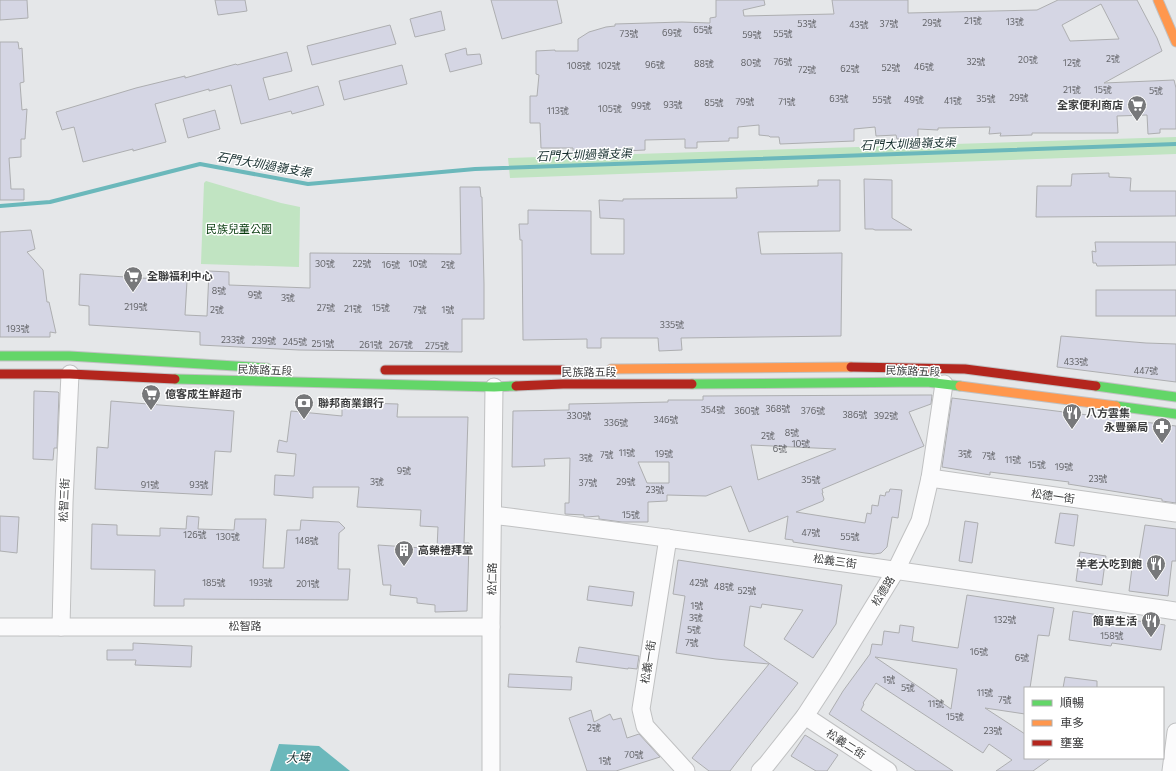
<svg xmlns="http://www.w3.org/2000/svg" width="1176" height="771" font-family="Commissioner,'Noto Sans TC',sans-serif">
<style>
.green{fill:#c1e4c2}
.water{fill:#6bb8bb}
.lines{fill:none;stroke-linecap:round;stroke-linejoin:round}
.stream{stroke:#6bb8bb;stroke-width:4}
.building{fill:#d5d6e4;stroke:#adaeb0;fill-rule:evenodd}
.street-casing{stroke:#c0c1c2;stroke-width:19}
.fast-casing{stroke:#c0c1c2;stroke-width:11}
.slow-casing{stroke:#c0c1c2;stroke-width:11}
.jam-casing{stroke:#c0c1c2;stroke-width:11}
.street{stroke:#fbfbfc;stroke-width:17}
.fast{stroke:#63d668;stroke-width:9}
.slow{stroke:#ff974d;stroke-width:9}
.jam{stroke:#b3261e;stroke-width:9}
.labels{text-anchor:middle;stroke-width:3;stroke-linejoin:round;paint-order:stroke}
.number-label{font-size:9px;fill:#636468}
.poi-label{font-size:11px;font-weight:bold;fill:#3c3d3e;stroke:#fff;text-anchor:start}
.park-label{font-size:11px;fill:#04380a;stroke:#fff}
.street-label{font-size:11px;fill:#3c3d3e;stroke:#fff}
.water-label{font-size:12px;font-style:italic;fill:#162e2e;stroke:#fff}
</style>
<rect width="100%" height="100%" fill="#e5e7e9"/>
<g class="green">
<polygon points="1176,137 1176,154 510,178 508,158"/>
<polygon points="206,181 281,203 300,207 299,267 201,264 204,183"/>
</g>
<polygon class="water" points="279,744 319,746 350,771 270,771"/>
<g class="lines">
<polyline class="stream" points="0,206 50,202 200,164 308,184 475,169 1176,144"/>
</g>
<g class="building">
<polygon points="0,0 27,0 28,18 0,20"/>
<polygon points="215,0 245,0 247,11 218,15"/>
<polygon points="491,0 557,0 562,23 502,39"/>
<path d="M716,0H764L765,5L743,10L744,16L834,14L832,0H908V13L1037,10L1058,0H1137L1157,38L1162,51L1104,83L1174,80L1176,88V129H1160V133L1148,134L1147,115L1117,116L1118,133H1032V135L1000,136L1001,133L989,134L990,127L938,128V130L918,129V138L897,139L896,135L876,136L875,127L854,129V141L780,144L779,137H770L769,136L759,135V125L738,127V138H729V141L697,142V148H685V139L645,140V150L624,151V152L573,154V148H541L540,123H530V96H537L539,75L536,74V51L555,50V51H578V39L589,32L606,27L615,26V24L682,22L710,23V18L716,17ZM1101,4L1119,39L1070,41L1062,25Z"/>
<polygon points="441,11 445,30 415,37 410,19"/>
<polygon points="390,25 396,44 312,65 307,46"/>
<polygon points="0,42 18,42 19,49 22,48 24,82 20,83 22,110 27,109 25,139 21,139 21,157 9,158 11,189 24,189 24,200 0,200"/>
<polygon points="466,48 467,55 480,54 482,64 450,72 445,54"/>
<polygon points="287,52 292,71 263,78 269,100 318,86 324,105 292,114 291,111 241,124 231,85 209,91 209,89 155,104 166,142 133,151 133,149 83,162 74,127 62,130 56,112 136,88 185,76 185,78 236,64 237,65"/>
<polygon points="402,65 407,84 344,100 339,81"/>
<polygon points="215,110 220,129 188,138 183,119"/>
<polygon points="1109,173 1109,177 1131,178 1130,191 1176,191 1176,216 1036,217 1037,186 1071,186 1072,174"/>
<polygon points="864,179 892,180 892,218 912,230 875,230 873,229 865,229"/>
<polygon points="818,180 840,180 840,231 758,232 761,254 842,253 841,336 681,338 682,350 659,351 658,338 601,338 601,348 587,348 587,339 523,340 522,240 520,240 519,224 528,224 528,210 591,211 591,254 624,254 624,219 600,218 599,200 623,201 623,199 737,198 736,188 818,186"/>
<polygon points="460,187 480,187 481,197 482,197 484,284 484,319 462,319 462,352 299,350 200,345 200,332 89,325 89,306 79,305 80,274 187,281 185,315 207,316 209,271 229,272 229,285 310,288 310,253 461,254"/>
<polygon points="31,230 35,249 27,252 43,270 47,302 49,302 56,333 50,332 50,337 0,337 0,232"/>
<polygon points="1095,242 1176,242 1176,265 1097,266 1096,263 1093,263 1092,251 1096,252"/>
<rect x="1096" y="290" width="80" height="26"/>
<polygon points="1061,336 1146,343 1176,344 1176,382 1057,367"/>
<polygon points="34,391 58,392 59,393 57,448 54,448 53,460 33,459"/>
<path d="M926,395H932L931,404L909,412L924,446L822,489L823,493H822L824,499L823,501L796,512L865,523L867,513L871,514L872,505L878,506L880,495L885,496L886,492H889L890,489L902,490L898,518L892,517L887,547L881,553L874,554L865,553L793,542V540L785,539L788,516L749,532L731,486L706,496L667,495V501L648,502V522H622L599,519V516L586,517H584V515L565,514V503H569L570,458L544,459L545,466L512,467L513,411L569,410V404L668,402V400H703V396ZM751,445L793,447L836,449L758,480ZM638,462H669V483H647Z"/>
<polygon points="952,398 1176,426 1176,503 1162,501 1162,499 1068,484 1069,482 990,472 990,475 942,467"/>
<polygon points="111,401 234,411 231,452 215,451 212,495 95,489 97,447 108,448"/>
<polygon points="363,402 363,403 398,404 397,417 468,417 464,543 469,543 467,611 435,612 435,605 417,603 417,598 390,595 391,585 383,585 378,545 437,549 438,527 420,526 421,510 357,507 359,487 313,487 313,498 274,495 275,475 294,476 296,454 277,452 279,440 287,442 291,411 342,416 342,403"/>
<polygon points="1060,513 1078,515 1074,546 1055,543"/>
<polygon points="0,516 19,517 17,553 0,551"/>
<polygon points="187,516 199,517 198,529 234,530 235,519 266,519 263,568 284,568 287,530 300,530 301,520 339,522 345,528 339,533 338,569 350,569 348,600 184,599 184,606 154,606 155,570 91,569 92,524 117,525 117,535 160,536 160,528 186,529"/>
<polygon points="965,521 978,523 972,563 959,561"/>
<polygon points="1145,525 1176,529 1176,561 1172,561 1168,596 1129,591 1133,560 1139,561"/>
<polygon points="1080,552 1106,556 1102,585 1076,581"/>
<polygon points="678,560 842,585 836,624 813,658 784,639 803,610 762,604 761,608 750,606 744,646 798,683 730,771 709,771 692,758 769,664 716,659 676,653 685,596 673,594"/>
<polygon points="589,586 634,592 632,606 587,600"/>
<path d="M967,595L1054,608L1049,636L1038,635L1030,688H1025V714L985,708L1025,734V758H1051L1033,771H996L1012,760L989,744L983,753L876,683L863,703L864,704L861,710L953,771H916L829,714L843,691L870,654L872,644L882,645L884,631L899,633L900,625L914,627L912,641L958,648ZM875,657L957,669L951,709L922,689Z"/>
<polygon points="1073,611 1165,625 1161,650 1112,643 1111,646 1069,640"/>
<polygon points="133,643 192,646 191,667 135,665 136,660 107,660 107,650 133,650"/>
<polygon points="579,647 639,656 637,669 628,668 628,669 576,662"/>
<polygon points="509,674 572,677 571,690 508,687"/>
<polygon points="1065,677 1097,681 1097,688 1063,688"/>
<polygon points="591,710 594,722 610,714 613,720 621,718 627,738 639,734 660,757 616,771 587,771 569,718"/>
<polygon points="805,735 838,755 827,771 816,771 791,756"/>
</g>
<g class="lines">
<g class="street-casing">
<g id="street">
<polyline points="930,478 1176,513"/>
<path d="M493,515C721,544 948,578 1176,611"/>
<polyline points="668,538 641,709 645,726 686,771"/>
<polyline points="0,627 491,627"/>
<polyline points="61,627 64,502 70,374"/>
<polyline points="805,716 888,771"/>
<polyline points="491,771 491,627 494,387"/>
<polyline points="760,771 767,764 805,716 833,673 896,570 920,521 930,478 944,384"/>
<polyline points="1171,771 1176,732"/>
</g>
</g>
<g class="fast-casing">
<g id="fast">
<polyline points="0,356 69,356 267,368"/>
<polyline points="175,379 494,387 516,386"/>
<polyline points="692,384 927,382 960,386"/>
<polyline points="1096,386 1176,397"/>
<polyline points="1116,406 1176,414"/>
</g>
</g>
<g class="slow-casing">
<g id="slow">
<polyline points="1158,0 1176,42"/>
<polyline points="611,369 851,367"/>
<polyline points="960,386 1116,406"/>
</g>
</g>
<g class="jam-casing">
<g id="jam">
<polyline points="851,367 965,369 1096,386"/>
<polyline points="385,370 563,370"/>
<polyline points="0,374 70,374 175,379"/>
<polyline points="516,386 563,384 692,384"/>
</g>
</g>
<use href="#street" class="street"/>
<use href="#fast" class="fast"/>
<use href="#slow" class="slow"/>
<use href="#jam" class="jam"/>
</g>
<defs>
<g id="supermarket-pin" transform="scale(1)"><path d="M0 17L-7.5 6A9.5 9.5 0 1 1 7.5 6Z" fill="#77787a" stroke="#fff"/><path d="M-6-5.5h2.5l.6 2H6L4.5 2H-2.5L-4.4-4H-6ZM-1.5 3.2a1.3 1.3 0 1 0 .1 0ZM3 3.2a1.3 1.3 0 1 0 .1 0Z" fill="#fff"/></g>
<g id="bank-pin" transform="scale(1)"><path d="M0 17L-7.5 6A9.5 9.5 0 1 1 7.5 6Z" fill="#77787a" stroke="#fff"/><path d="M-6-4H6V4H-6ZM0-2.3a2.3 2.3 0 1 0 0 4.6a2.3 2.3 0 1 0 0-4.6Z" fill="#fff"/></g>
<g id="restaurant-pin" transform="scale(1)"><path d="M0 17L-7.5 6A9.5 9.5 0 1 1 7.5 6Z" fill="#77787a" stroke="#fff"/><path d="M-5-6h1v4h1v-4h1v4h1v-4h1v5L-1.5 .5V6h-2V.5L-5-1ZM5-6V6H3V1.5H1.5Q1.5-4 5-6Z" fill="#fff"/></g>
<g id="pharmacy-pin" transform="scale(1)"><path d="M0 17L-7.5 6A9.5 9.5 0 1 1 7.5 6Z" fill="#77787a" stroke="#fff"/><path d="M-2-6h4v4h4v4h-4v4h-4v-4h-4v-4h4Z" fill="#fff"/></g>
<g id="building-pin" transform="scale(1)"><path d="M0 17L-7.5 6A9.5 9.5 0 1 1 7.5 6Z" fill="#77787a" stroke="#fff"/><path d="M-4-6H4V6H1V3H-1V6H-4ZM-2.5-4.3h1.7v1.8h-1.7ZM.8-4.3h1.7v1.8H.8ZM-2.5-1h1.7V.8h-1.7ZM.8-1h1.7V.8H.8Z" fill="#fff"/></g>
</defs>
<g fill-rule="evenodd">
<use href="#supermarket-pin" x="1137" y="105"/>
<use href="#supermarket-pin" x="133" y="276"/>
<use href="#supermarket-pin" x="151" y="394"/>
<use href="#bank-pin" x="304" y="403"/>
<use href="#restaurant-pin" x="1072" y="413"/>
<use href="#pharmacy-pin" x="1162" y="427"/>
<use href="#building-pin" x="404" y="550"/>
<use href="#restaurant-pin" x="1156" y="564"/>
<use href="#restaurant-pin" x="1151" y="621"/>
</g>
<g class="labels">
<g class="number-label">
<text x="973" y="24">21號</text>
<text x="1015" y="25">13號</text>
<text x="932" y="26">29號</text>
<text x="807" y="27">53號</text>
<text x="889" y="27">37號</text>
<text x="859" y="28">43號</text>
<text x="703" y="33">65號</text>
<text x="672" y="36">69號</text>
<text x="629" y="37">73號</text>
<text x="783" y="37">55號</text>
<text x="752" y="38">59號</text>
<text x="1113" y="62">2號</text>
<text x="1028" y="63">20號</text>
<text x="783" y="65">76號</text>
<text x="976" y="65">32號</text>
<text x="751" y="66">80號</text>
<text x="1072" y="66">12號</text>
<text x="704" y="67">88號</text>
<text x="655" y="68">96號</text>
<text x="579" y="69">108號</text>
<text x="609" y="69">102號</text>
<text x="924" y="70">46號</text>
<text x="891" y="71">52號</text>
<text x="850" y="72">62號</text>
<text x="807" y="73">72號</text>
<text x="1072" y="93">21號</text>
<text x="1103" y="93">15號</text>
<text x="1156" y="94">5號</text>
<text x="1019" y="101">29號</text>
<text x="839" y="102">63號</text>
<text x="986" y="102">35號</text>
<text x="882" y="103">55號</text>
<text x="914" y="103">49號</text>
<text x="953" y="104">41號</text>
<text x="745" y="105">79號</text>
<text x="787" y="105">71號</text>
<text x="714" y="106">85號</text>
<text x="673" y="108">93號</text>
<text x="641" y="109">99號</text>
<text x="610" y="112">105號</text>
<text x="558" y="114">113號</text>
<text x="325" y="267">30號</text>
<text x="362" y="267">22號</text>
<text x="418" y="267">10號</text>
<text x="391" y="268">16號</text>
<text x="448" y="268">2號</text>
<text x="219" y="294">8號</text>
<text x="255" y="298">9號</text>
<text x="288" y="301">3號</text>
<text x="136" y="310">219號</text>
<text x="326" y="311">27號</text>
<text x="381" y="311">15號</text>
<text x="353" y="312">21號</text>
<text x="217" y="313">2號</text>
<text x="420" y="313">7號</text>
<text x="448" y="313">1號</text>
<text x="672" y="328">335號</text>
<text x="18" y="332">193號</text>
<text x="233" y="343">233號</text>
<text x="264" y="344">239號</text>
<text x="295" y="345">245號</text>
<text x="323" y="347">251號</text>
<text x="371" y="348">261號</text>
<text x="401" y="348">267號</text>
<text x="437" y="349">275號</text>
<text x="1076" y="365">433號</text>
<text x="1146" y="374">447號</text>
<text x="778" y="412">368號</text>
<text x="713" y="413">354號</text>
<text x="747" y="414">360號</text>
<text x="813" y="414">376號</text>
<text x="855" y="418">386號</text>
<text x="579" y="419">330號</text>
<text x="886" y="419">392號</text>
<text x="666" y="423">346號</text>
<text x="616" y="426">336號</text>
<text x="792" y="436">8號</text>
<text x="768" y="439">2號</text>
<text x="801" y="447">10號</text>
<text x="780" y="452">6號</text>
<text x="627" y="456">11號</text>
<text x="664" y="457">19號</text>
<text x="965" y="457">3號</text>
<text x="607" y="458">7號</text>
<text x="989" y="459">7號</text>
<text x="586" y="461">3號</text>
<text x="1013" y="463">11號</text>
<text x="1037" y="468">15號</text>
<text x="1064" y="470">19號</text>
<text x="404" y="474">9號</text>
<text x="1098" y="482">23號</text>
<text x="811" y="483">35號</text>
<text x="377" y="485">3號</text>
<text x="626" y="485">29號</text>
<text x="588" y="486">37號</text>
<text x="150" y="488">91號</text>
<text x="199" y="488">93號</text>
<text x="655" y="493">23號</text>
<text x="631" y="518">15號</text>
<text x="811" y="536">47號</text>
<text x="195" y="538">126號</text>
<text x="228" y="540">130號</text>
<text x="850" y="540">55號</text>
<text x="307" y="544">148號</text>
<text x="214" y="586">185號</text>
<text x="261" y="586">193號</text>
<text x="699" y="586">42號</text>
<text x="308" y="587">201號</text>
<text x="724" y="590">48號</text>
<text x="747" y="594">52號</text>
<text x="697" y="609">1號</text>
<text x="696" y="621">3號</text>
<text x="1005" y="623">132號</text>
<text x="694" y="633">5號</text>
<text x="1112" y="639">158號</text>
<text x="692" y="646">7號</text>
<text x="979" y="655">16號</text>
<text x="1022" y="661">6號</text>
<text x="889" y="683">1號</text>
<text x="908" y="691">5號</text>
<text x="985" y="696">11號</text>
<text x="1005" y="703">7號</text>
<text x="936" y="707">11號</text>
<text x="955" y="720">15號</text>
<text x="594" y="731">2號</text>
<text x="993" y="734">23號</text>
<text x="634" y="758">70號</text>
<text x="605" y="764">1號</text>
</g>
<g class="poi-label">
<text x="1123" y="109" text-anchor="end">全家便利商店</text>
<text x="147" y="280">全聯福利中心</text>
<text x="165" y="398">億客成生鮮超市</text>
<text x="318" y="407">聯邦商業銀行</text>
<text x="1086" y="417">八方雲集</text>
<text x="1148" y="431" text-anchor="end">永豐藥局</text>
<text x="418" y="554">高榮禮拜堂</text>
<text x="1142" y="568" text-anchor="end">羊老大吃到飽</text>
<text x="1137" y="625" text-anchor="end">簡單生活</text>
</g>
<g class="park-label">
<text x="239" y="233">民族兒童公園</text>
</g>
<g class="street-label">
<text transform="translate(265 370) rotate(2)" y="4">民族路五段</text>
<text transform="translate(913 371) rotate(2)" y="4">民族路五段</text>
<text x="589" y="376">民族路五段</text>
<text transform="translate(1053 496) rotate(8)" y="4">松德一街</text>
<text transform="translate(64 500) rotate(-88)" y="4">松智三街</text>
<text transform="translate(835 561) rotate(8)" y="4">松義三街</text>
<text transform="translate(492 579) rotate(-89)" y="4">松仁路</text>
<text transform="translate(883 591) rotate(-58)" y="4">松德路</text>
<text x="245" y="630">松智路</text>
<text transform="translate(648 662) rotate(-81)" y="4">松義一街</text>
<text transform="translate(846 744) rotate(33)" y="4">松義二街</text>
</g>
<g class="water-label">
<text transform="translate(908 144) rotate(-2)" y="4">石門大圳過嶺支渠</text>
<text transform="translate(584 155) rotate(-2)" y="4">石門大圳過嶺支渠</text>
<text transform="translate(264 165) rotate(10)" y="4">石門大圳過嶺支渠</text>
<text x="298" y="762">大埤</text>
</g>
</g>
<rect x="1024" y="687" width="140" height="72" fill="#ffffff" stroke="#b1b1b2"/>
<rect x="1032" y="700" width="20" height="6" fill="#63d668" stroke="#b1b1b2"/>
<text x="1060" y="707" font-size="12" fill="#3c3d3e">順暢</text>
<rect x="1032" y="720" width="20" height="6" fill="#ff974d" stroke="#b1b1b2"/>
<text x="1060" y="727" font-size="12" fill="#3c3d3e">車多</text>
<rect x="1032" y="740" width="20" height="6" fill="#b3261e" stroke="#b1b1b2"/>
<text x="1060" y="747" font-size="12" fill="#3c3d3e">壅塞</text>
</svg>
